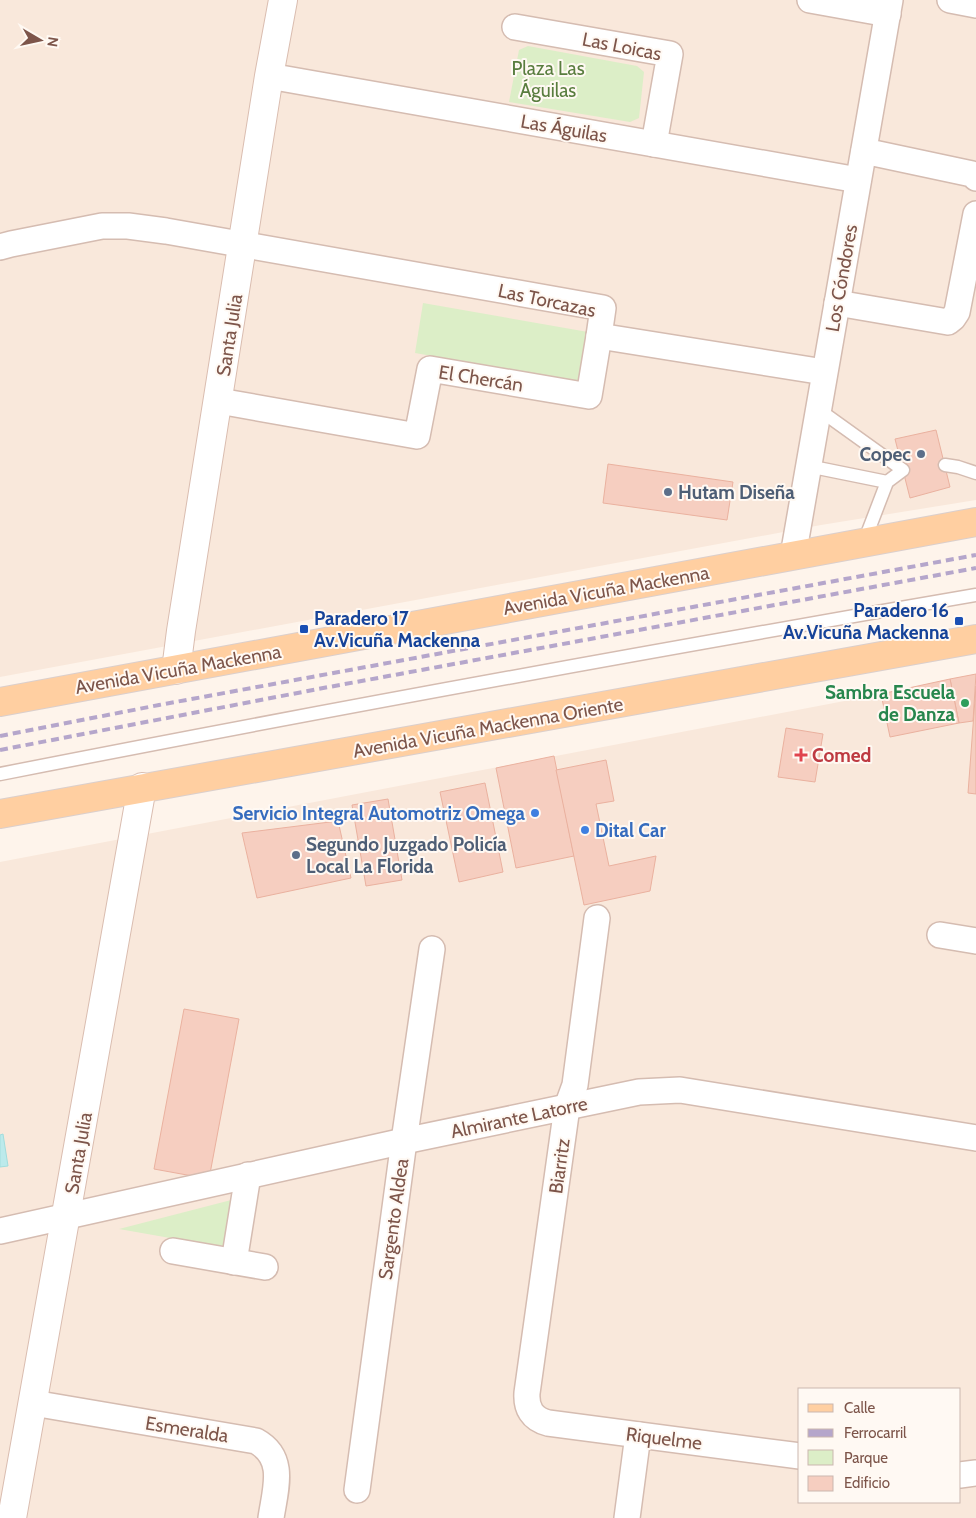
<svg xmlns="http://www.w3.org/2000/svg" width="976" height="1518" font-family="Cabin,sans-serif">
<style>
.residential{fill:#f9e8db;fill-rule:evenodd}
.green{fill:#dceec7}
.water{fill:#bceaeb;stroke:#a2dddd}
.building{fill:#f6cec0;stroke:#eab19f}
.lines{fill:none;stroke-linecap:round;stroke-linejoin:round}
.lane-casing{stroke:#d5bcb1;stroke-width:15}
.street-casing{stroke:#d5bcb1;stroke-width:28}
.secondary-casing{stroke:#dabdb0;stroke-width:30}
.primary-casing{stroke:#dbcfcc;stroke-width:30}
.lane{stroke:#fff;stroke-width:12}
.street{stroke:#fff;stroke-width:25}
.secondary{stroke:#fff;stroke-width:28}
.primary{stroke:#ffcfa1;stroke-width:28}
.rail{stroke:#b5a6cb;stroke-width:4;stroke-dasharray:8 5;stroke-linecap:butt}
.service-dot{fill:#5c6f8a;stroke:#fff9f3;stroke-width:2}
.transit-dot{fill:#1a4fb4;stroke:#fff9f3;stroke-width:2}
.leisure-dot{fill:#2e9e5b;stroke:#fff9f3;stroke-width:2}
.health-dot{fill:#e0444e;stroke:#fff9f3;stroke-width:2}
.shop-dot{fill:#3f7fe0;stroke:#fff9f3;stroke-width:2}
.labels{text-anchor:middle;stroke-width:4;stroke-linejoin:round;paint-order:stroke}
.street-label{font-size:19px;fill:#7d554a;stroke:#fff9f3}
.park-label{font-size:19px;fill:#597d3e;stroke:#fff9f3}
.service-label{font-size:19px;font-weight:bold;fill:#4e5e75;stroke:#fff9f3;text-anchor:start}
.transit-label{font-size:19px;font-weight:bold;fill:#164399;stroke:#fff9f3;text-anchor:end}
.leisure-label{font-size:19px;font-weight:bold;fill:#27864d;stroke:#fff9f3;text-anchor:end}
.health-label{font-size:19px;font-weight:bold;fill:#be3a42;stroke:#fff9f3;text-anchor:start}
.shop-label{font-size:19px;font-weight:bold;fill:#366cbe;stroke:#fff9f3;text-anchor:end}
</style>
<rect width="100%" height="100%" fill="#fef4eb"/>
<g class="residential">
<polygon points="0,0 976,0 976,500 821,525 0,677"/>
<path d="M976,674V1518H0V862L881,694ZM800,1389H960V1502H800Z"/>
</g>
<g class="green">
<polygon points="528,46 637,66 644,72 639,118 630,122 509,102 519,50"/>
<polygon points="423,303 588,332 579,382 415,353"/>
<polygon points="239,1198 233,1241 221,1247 119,1229"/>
</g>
<polygon class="water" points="3,1134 8,1166 0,1167 0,1135"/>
<g class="building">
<polygon points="936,430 950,487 910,498 895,439"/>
<polygon points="608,464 733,482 727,520 603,503"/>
<polygon points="976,674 973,721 959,723 950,679"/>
<polygon points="950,679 959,723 890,737 881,694"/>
<polygon points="976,686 976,794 968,793"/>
<polygon points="786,728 823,734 815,782 778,777"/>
<polygon points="554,756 574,856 516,868 496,768"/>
<polygon points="606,760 614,801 596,804 609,866 656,856 650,891 584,905 556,770"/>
<polygon points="485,783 503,872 459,882 440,792"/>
<polygon points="388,799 402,880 366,886 352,805"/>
<polygon points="338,821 351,878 257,898 242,833"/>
<polygon points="184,1009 239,1019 209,1179 154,1169"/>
</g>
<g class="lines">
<g class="lane-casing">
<g id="lane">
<polyline points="818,409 903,470 887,482 864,542"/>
<polyline points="945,465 958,467 976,473"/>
<polyline points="808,466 887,482"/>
<path d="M0,774C325,710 650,651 976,595"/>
</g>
</g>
<g class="street-casing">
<g id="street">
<polyline points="810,0 888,14"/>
<polyline points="950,0 976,5"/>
<polyline points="515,27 670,54 654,144"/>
<polyline points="269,76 858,180"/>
<polyline points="864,151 972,174 976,178"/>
<polyline points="0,247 11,244 102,226 128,226 166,231 603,308 599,336 824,372"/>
<polyline points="837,303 948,322 953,318 957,312 976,214"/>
<polyline points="219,401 417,436 430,369 589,396 599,336"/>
<polyline points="793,556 890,0"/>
<path d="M597,918L575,1085L567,1107L527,1393C526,1408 532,1419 548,1423L800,1456"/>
<polyline points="940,935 976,941"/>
<polyline points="0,1231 404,1141 639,1092 680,1090 976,1138"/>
<polyline points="173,1251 265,1267"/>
<polyline points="234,1262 248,1175"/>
<path d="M33,1403L256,1441C287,1458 275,1490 271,1518"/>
<polyline points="960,1475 976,1473"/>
<polyline points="357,1490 404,1141 432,949"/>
<polyline points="627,1518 638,1435"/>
</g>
</g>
<g class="secondary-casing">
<g id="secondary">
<polyline points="176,670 181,631 269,76 283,0"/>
<polyline points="12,1518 142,787"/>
</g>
</g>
<g class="primary-casing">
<g id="primary">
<polyline points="0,702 976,522"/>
<path d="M0,814C325,753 651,700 976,639"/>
</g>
</g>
<use href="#lane" class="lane"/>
<use href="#street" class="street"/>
<use href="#secondary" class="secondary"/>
<use href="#primary" class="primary"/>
<g class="rail">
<polyline points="0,736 159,705 976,555"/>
<polyline points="0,750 318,689 976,568"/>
</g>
</g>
<g class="service-dot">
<circle cx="921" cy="454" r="5"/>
<circle cx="668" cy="492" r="5"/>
<circle cx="296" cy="855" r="5"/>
</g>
<g class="transit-dot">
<rect x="954" y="616" width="10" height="10" rx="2.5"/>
<rect x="299" y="624" width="10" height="10" rx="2.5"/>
</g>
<circle class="leisure-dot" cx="965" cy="703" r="5"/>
<path class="health-dot" d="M798.5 747.5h5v5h5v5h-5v5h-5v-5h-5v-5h5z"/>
<g class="shop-dot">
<circle cx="535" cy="813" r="5"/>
<circle cx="585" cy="830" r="5"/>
</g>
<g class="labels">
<g class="street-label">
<text transform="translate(622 46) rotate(11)" y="7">Las Loicas</text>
<text transform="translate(564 128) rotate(10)" y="7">Las Águilas</text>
<text transform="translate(841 278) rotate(-80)" y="7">Los Cóndores</text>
<text transform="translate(547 300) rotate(12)" y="7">Las Torcazas</text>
<text transform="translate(229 335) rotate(-81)" y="7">Santa Julia</text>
<text transform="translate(481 378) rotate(9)" y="7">El Chercán</text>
<text transform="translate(606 590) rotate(-10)" y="7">Avenida Vicuña Mackenna</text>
<text transform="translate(178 669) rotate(-10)" y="7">Avenida Vicuña Mackenna</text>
<text transform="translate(488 727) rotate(-10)" y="7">Avenida Vicuña Mackenna Oriente</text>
<text transform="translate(519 1117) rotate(-12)" y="7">Almirante Latorre</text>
<text transform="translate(78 1153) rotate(-80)" y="7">Santa Julia</text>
<text transform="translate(559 1166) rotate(-82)" y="7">Biarritz</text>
<text transform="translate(393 1219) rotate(-82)" y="7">Sargento Aldea</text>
<text transform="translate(187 1429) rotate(9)" y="7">Esmeralda</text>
<text transform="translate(664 1438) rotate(7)" y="7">Riquelme</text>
</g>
<g class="park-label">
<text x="548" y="75">Plaza Las<tspan x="548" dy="22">Águilas</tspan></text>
</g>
<g class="service-label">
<text x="911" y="461" text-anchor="end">Copec</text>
<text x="678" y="499">Hutam Diseña</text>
<text x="306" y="851">Segundo Juzgado Policía<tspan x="306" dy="22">Local La Florida</tspan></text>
</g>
<g class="transit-label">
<text x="949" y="617">Paradero 16<tspan x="949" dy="22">Av.Vicuña Mackenna</tspan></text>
<text x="314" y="625" text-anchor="start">Paradero 17<tspan x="314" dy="22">Av.Vicuña Mackenna</tspan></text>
</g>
<g class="leisure-label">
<text x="955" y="699">Sambra Escuela<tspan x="955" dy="22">de Danza</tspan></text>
</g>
<g class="health-label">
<text x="812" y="762">Comed</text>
</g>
<g class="shop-label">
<text x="525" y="820">Servicio Integral Automotriz Omega</text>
<text x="595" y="837" text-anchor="start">Dital Car</text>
</g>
</g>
<rect x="798" y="1388" width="162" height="115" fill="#fff9f3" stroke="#cbb7af"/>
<rect x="808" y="1404" width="25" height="8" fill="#ffcfa1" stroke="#cbb7af"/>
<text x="844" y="1413" font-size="15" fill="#7d554a">Calle</text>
<rect x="808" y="1429" width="25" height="8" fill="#b5a6cb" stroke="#cbb7af"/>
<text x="844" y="1438" font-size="15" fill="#7d554a">Ferrocarril</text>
<rect x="808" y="1450" width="25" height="15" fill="#dceec7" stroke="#cbb7af"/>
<text x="844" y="1463" font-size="15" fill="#7d554a">Parque</text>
<rect x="808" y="1476" width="25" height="15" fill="#f6cec0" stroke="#cbb7af"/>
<text x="844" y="1488" font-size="15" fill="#7d554a">Edificio</text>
<g transform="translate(40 40) rotate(99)" stroke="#fff9f3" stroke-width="4" paint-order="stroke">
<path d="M0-4L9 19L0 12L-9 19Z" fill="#7d554a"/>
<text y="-8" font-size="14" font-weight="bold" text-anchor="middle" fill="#7d554a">N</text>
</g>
</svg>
